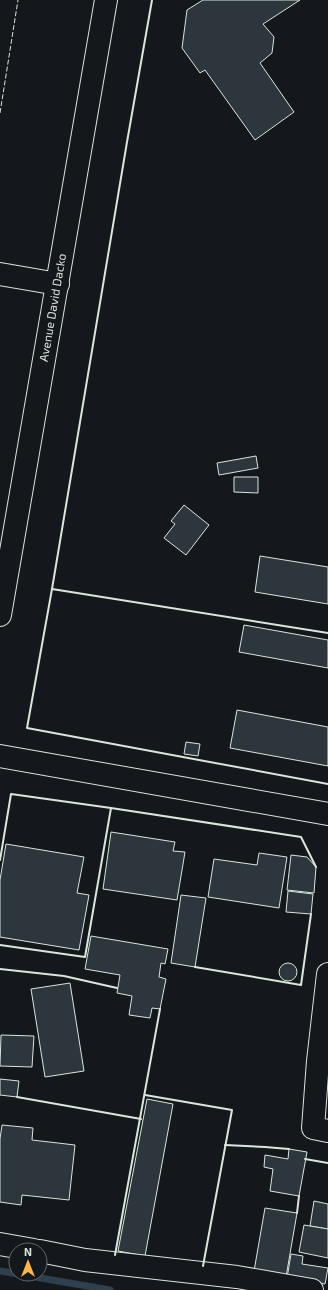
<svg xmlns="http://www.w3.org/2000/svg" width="328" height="1290" font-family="'Exo 2',sans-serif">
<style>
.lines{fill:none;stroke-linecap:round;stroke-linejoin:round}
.stream{stroke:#2f3f4d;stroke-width:7}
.building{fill:#2c363c;stroke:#d8e6dc}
.minor-casing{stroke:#d8e6dc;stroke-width:24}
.major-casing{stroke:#d8e6dc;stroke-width:24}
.minor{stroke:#14181c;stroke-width:22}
.major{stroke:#14181c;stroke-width:22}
.fence{stroke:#d8e6dc;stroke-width:1;stroke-dasharray:5 2;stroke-linecap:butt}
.wall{stroke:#d8e6dc;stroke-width:2}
.labels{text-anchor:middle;stroke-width:3;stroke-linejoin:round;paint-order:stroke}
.street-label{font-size:12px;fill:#d8e6dc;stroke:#14181c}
</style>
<rect width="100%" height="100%" fill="#14181c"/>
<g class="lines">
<polyline class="stream" points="0,1271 110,1290"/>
</g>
<g class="building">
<polygon points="203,0 300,0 263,24 274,37 272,53 260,63 294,112 255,140 205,70 200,73 182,48 187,10"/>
<polygon points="256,456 258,468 219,475 217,463"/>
<polygon points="234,477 258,477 258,493 234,492"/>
<polygon points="184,505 209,525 186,555 164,538 175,524 171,521"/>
<polygon points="260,556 328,567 328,604 255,592"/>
<polygon points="244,625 328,640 328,668 239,652"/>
<polygon points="237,710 328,727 328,766 230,748"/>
<polygon points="186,742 200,744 198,756 184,754"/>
<polygon points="111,832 175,842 173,851 185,852 177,900 103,889"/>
<polygon points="6,844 84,857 77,893 89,895 79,950 0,937 0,880"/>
<polygon points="259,853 287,857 279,908 208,897 214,859 257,865"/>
<polygon points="291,855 307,857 316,867 314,893 287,890"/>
<polygon points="288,891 313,894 311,914 286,912"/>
<polygon points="181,895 206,898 195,967 171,963"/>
<polygon points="91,936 168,949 165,964 161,963 159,977 166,979 160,1009 152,1008 150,1018 129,1015 132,996 117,993 120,975 85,969"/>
<circle cx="288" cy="972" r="9"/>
<polygon points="70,983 84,1071 45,1077 31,989"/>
<polygon points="1,1035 34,1036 32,1067 0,1066"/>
<polygon points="0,1079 19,1081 17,1097 0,1095"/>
<polygon points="147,1099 173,1104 145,1256 118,1251"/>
<polygon points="2,1125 33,1128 32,1140 75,1145 69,1200 22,1195 21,1205 0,1202 0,1139"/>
<polygon points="289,1149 307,1152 299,1196 270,1191 273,1169 264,1167 265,1155 288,1159"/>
<polygon points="314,1201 328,1204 328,1229 310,1226"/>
<polygon points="265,1208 297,1213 286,1277 254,1271"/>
<polygon points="304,1225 328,1229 328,1258 299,1252"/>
<polygon points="291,1254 303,1256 302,1264 328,1268 325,1284 287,1278"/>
</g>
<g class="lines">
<g class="minor-casing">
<g id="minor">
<polyline points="0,274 58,284"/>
<polyline points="0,756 328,814"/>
<polyline points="328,974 318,1061 313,1128 328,1131"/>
<polyline points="0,1244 34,1250"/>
<polyline points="40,1251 85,1260 237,1277 312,1290"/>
</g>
</g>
<g class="major-casing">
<g id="major">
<path id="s1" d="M0,615L106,0"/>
</g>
</g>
<use href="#minor" class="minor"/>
<use href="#major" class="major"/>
<polyline class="fence" points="0,113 18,0"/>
<g class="wall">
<polyline points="152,0 127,142 52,589 328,633"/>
<polyline points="52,589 27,728 328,784"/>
<polyline points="111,808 301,837 316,867"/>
<polyline points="0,860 11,794 111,808 85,957 0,945"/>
<polyline points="195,967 301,985 311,914"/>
<polyline points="0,969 64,976 117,988"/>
<polyline points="145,1095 232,1110 203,1266"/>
<polyline points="17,1097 141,1119"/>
<polyline points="225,1145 265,1147 289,1149"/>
<polyline points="305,1159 328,1163"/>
<polyline points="297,1213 299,1196"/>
<polyline points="115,1255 160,1009"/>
</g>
</g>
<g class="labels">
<g class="street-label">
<text dy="4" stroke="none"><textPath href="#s1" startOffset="312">Avenue David Dacko</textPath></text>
</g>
</g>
<g transform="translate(28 1262)"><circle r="19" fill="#14181c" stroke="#626a69"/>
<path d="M0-3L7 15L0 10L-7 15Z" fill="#ffb74d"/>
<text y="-6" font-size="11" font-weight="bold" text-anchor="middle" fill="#d8e6dc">N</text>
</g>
</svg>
